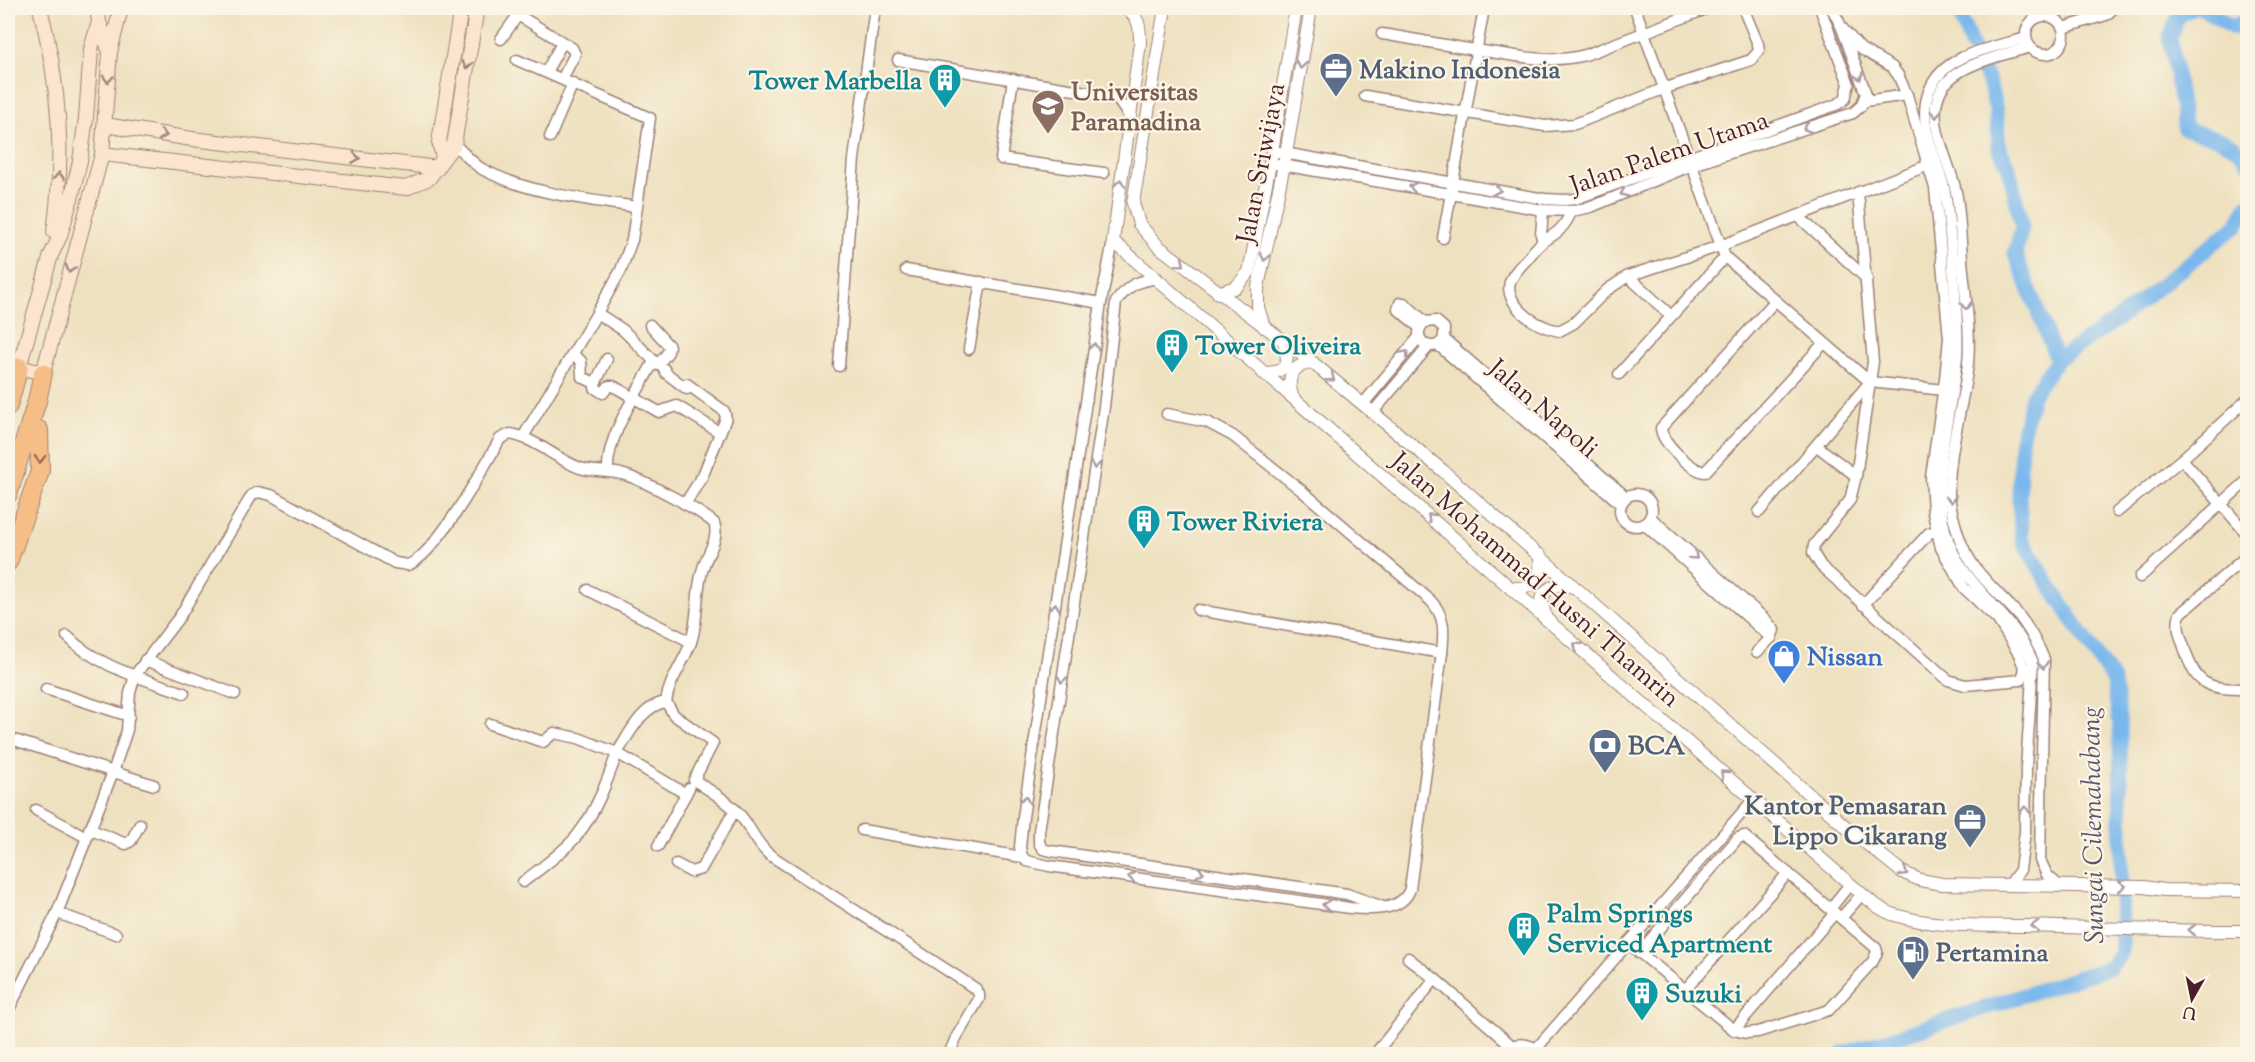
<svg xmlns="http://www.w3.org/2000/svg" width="2255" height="1062" font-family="'Sorts Mill Goudy',serif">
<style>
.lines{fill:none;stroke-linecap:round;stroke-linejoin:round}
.river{stroke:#79b7ec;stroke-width:15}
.minor-casing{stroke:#9c8076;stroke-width:13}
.tertiary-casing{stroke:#9c8076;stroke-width:14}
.secondary-casing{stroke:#9c8076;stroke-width:16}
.motorway-casing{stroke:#9c8076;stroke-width:20}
.minor{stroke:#fff;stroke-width:10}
.tertiary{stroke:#fff;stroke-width:12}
.secondary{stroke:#fbe5cf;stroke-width:14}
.motorway{stroke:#f6be87;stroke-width:18}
.oneway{stroke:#a2827d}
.oneway2{stroke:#ae9aa0}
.oneway3{stroke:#976754}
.labels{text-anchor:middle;stroke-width:4.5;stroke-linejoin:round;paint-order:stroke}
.service-label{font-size:26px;font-weight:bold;fill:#4e5e75;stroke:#fcf5e5;text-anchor:start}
.culture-label{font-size:26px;font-weight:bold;fill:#0d838f;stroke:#fcf5e5;text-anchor:start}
.education-label{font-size:26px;font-weight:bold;fill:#785e54;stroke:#fcf5e5;text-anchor:start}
.street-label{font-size:26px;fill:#4a1f2b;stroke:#fcf5e5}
.shop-label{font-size:26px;font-weight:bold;fill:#366cbe;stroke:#fcf5e5;text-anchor:start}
.water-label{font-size:27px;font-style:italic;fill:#5a546f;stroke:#fcf5e5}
</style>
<rect width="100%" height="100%" fill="#fcf5e5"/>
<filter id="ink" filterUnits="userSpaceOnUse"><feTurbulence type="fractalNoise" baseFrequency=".0167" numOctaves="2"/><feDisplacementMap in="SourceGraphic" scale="12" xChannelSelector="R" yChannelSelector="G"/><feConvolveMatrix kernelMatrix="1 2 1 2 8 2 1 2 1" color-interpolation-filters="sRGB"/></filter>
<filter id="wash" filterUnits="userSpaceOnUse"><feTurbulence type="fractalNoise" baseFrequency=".008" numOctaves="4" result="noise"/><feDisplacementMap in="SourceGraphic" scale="24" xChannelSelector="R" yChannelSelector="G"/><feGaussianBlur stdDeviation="1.35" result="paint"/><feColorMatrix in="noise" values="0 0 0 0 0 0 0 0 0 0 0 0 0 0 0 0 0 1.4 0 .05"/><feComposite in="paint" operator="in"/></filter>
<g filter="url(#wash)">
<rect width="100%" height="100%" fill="#eee1c0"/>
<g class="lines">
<g class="river">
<polyline points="1957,8 1972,47 1989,82 1996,110 1999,148 2009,168 2022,227 2015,253 2057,360"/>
<path d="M2192,8L2178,16L2170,37L2185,129C2208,136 2235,139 2248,162"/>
<polyline points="2202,8 2233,28 2248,17"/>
<polyline points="1843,1054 2111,967 2122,951 2120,727 2114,682 2050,586 2022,540 2019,498 2021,440 2032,396 2057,360 2118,319 2237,225 2248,204"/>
</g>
</g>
</g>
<g filter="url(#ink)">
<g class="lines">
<g class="minor-casing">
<g id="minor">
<polyline points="1635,8 1725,257 1870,382 1944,390"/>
<circle cx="2045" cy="35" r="19"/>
<polyline points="1842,28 1861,49 1892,67 1898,75 1907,95 1935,188 1949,338 1945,379 1931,477 1933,513 1941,548 1964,588 1998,620 2019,654 2025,670 2021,680 1965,685 1948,680 1821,566 1813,553 1814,545 1850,500 1856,476 1873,362 1858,192"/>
<polyline points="2063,28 2106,15 2114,8"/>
<path d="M1382,34C1420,40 1458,48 1497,53C1527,58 1555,63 1585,55L1709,8"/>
<polyline points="501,39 518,15 572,48 575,54 562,79"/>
<path d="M2030,47C2002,56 1953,64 1940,92C1925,126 1952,163 1957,197C1960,218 1961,239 1962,260C1965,295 1971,330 1968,364C1963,406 1948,452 1949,494C1950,507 1954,521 1958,534C1968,566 1988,583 2010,606C2025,620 2036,641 2044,659L2040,860L2047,875L2059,886"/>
<path d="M517,60L650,118L632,240L621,270L597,313L623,330L654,361C638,392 606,436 608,471"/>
<polyline points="898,60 1116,97 1129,116"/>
<polyline points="546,72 562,43"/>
<polyline points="1013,79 1001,159 1104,173"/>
<polyline points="1365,96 1545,126 1575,124 1663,89 1751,60 1759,51 1758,44 1743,8"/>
<polyline points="1865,101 1907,95"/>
<polyline points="550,137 573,83"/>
<path d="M454,144C463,152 472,163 482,169C529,194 584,199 636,207"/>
<polyline points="1272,151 1545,199 1565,200 1575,199 1838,104 1845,99 1849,84 1820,8"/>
<polyline points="1270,163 1543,210 1572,211 1591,207 1690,166 1853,113 1861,106 1866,94 1842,28 1832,8"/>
<path d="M1572,211C1569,216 1566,223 1562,227C1557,234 1551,236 1544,241C1538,245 1533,252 1528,258C1511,276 1500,287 1519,309C1530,321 1544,328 1559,331L1574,323L1607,290L1628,276L1720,246L1929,165"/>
<polyline points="1798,216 1867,279"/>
<polyline points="1443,238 1484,8"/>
<polyline points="1543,241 1541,235 1543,210"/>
<polyline points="906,270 1101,303"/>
<polyline points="1628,276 1670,315"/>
<path d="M1157,278C1136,282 1129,284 1116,302L1104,407L1039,831V843L1043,849L1051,851L1347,894L1383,907"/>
<path d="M1775,301L1661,428C1661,442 1692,471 1705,472L1824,343"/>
<polyline points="650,325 669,346 668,352 658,365"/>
<polyline points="1420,328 1398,309 1400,303 1404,303 1425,322"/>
<polyline points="1444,339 1626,497"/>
<path d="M1438,345L1444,339V328L1436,321L1425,322C1412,333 1422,350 1438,345L1621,504"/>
<polyline points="969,349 981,282"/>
<polyline points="572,354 581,361 582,377 595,383"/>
<polyline points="607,359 595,384 595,388 603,393 609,386 613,386 659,412 677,406 719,432"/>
<polyline points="839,366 854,159 875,8"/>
<polyline points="664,369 666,373 687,389 691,387"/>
<polyline points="1619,374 1725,257"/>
<polyline points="1363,404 1419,337"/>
<polyline points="1373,412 1429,346"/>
<polyline points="523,437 597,313"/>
<polyline points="1817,446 1856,476"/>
<polyline points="2182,459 2248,535"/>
<circle cx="1636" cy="510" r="16"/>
<polyline points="685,504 703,475 726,418 724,411 687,384"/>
<polyline points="1759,512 1870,382"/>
<polyline points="2117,512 2182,459 2248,399"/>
<polyline points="1644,524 1771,638 1774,630 1765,619 1650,517"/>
<path d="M2248,555L2180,614C2176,625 2180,636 2184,647C2196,687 2208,689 2248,689"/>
<polyline points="2140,577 2248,480"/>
<polyline points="588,590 691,642"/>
<polyline points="1863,605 1929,533 1937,531"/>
<polyline points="1198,610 1442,653"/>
<path d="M67,636C97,667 145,679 184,693"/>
<polyline points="1757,652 1771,638"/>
<polyline points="145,660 235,694"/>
<polyline points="46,689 129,716"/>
<path d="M666,702C642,705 629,735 617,753L686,794"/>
<path d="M490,724L543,742L554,733L578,738L617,753C607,782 596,812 576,837C561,854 541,868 523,882"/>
<polyline points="8,738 154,785"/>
<polyline points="36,810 86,837"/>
<polyline points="89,829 126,844 131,841 140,824"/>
<path d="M862,830L1022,857L1027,861L1049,866L1350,908C1369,910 1402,912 1410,889L1442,653C1444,632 1446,616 1430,600L1301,490L1233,436L1207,422L1167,414"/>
<polyline points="658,846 689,788"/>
<polyline points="1022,857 1020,847 1023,817 1101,303 1113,241"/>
<polyline points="676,864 691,872 701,869 735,810"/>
<path d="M2009,885L2020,870L2025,832L2026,768L2033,662C2014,614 1965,589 1948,540C1928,482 1949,424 1956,366C1959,346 1957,326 1956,307C1953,271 1951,234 1946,198C1941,161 1914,126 1930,89C1945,53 1993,48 2026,38"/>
<polyline points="1830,909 1850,884"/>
<polyline points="57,913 116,934"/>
<polyline points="1841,918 1862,894"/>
<polyline points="1628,943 1734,1030 1746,1033 1758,1032 1829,1010 1873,961 1877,952 1876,948 1744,836 1738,838 1639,953"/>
<polyline points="1408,958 1435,979"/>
<polyline points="1684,991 1788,873"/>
<path d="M8,1011L57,913L113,772L127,730L130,693L135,675L180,616L252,495L258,492L271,495L395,563L408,565C436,555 484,467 500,439L510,434C535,438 556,459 580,468C593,472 607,471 621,474C642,479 698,509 714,523C720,539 707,553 703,568C695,592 699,618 691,642C684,663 669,679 666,702L674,715L713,743L694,780C709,790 727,800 739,814C751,827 756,844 770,855L976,989L979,994V999L956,1038L949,1054"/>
<polyline points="1734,1030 1835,913"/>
<polyline points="1536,1049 1753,800"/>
<polyline points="1375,1054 1435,979 1511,1045"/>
<path d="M1499,1054C1513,1041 1529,1041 1542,1054"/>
</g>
</g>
<g class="tertiary-casing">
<g id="tertiary">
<path d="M1124,8C1140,17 1140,27 1140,43L1113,241L1850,884C1864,895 1878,910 1895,915C1935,928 1986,925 2027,926C2101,928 2174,931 2248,931"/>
<polyline points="1165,8 1133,203 1139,224 1158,246 1313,363 1442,470 1846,827 1902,872 1920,880 1942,884 2144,887 2164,890 2248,891"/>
<polyline points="1218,293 1236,287 1249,272 1270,163 1296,8"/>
<polyline points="1264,327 1258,307 1258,287 1284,165 1311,8"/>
<path d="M1263,373C1288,373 1290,363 1284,342"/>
<path d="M1292,395C1286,377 1293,364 1313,363"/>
<path d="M1512,588C1538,589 1542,578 1540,555"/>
<path d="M1546,619L1541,599C1549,584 1558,583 1574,587"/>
</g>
</g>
<g class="secondary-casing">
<g id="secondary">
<path d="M40,8C59,81 65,156 54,232"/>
<polyline points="97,8 99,22 110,52 102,154 43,373 19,367 51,255 60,236 72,195 80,161 86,118 91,49 99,22"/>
<polyline points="110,52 121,8"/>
<polyline points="105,125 192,139 438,168"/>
<polyline points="102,154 406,188 429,178 454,144 477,8"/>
<polyline points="443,157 439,142 461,8"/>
</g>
</g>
<g class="motorway-casing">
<g id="motorway">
<polyline points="8,406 19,367"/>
<polyline points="8,494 37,401 43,373"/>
<polyline points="8,562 40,471 39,430"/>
</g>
</g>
<use href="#minor" class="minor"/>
<use href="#tertiary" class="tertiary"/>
<use href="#secondary" class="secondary"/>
<use href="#motorway" class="motorway"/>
</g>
<defs><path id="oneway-chevron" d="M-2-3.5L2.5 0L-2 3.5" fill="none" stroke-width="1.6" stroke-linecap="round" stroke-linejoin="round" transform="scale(1.5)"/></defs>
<g class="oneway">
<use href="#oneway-chevron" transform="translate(467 65) rotate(99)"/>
<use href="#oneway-chevron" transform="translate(108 79) rotate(94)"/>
<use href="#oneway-chevron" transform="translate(163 135) rotate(8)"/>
<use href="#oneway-chevron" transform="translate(356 158) rotate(7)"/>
<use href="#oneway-chevron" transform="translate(59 176) rotate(-87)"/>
<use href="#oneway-chevron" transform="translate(70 269) rotate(106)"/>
</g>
<g class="oneway2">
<use href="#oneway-chevron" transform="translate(1301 65) rotate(99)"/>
<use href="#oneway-chevron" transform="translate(1859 76) rotate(70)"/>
<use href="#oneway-chevron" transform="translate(1936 114) rotate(88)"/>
<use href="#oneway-chevron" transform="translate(1807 128) rotate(162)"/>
<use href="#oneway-chevron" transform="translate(1120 183) rotate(-83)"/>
<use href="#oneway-chevron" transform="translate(1413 187) rotate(-170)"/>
<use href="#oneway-chevron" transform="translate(1497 190) rotate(10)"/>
<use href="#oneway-chevron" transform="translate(1624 193) rotate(158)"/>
<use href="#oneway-chevron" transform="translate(1265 257) rotate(102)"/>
<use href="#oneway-chevron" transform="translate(1181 263) rotate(39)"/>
<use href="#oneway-chevron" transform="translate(1966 306) rotate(85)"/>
<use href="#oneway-chevron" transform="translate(1094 347) rotate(-81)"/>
<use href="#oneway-chevron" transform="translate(1405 354) rotate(-50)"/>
<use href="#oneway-chevron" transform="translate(1331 378) rotate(38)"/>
<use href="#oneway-chevron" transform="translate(1095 465) rotate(99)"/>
<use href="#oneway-chevron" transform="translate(1951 499) rotate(84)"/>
<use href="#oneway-chevron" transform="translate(1431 517) rotate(-139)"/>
<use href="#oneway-chevron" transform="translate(1694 556) rotate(42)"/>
<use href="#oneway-chevron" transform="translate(1055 607) rotate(-81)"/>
<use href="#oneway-chevron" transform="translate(1577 646) rotate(-139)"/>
<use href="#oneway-chevron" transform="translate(2043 665) rotate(82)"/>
<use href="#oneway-chevron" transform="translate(1062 679) rotate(99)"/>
<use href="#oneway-chevron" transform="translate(1724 774) rotate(-139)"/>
<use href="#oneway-chevron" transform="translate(1025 800) rotate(-81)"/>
<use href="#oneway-chevron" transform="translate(2025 810) rotate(-89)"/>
<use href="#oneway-chevron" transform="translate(1200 872) rotate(8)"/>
<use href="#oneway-chevron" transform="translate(1904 872) rotate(30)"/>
<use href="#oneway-chevron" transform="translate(1132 877) rotate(-172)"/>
<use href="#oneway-chevron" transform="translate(2122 886) rotate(1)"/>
<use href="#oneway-chevron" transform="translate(1326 905) rotate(-172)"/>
<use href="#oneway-chevron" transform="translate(2035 926) rotate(-178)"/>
<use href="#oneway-chevron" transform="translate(2192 930) rotate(-179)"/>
</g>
<use class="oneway3" href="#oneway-chevron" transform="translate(40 459) rotate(90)"/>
</g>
<defs>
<g id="office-pin" transform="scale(1.725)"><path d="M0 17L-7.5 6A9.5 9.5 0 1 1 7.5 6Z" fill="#5c6f8a" stroke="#fcf5e5"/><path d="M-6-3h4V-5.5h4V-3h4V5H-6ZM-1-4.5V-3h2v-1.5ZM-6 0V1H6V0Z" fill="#fff"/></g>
<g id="building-pin" transform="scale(1.725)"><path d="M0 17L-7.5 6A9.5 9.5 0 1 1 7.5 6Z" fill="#0f9aa8" stroke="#fcf5e5"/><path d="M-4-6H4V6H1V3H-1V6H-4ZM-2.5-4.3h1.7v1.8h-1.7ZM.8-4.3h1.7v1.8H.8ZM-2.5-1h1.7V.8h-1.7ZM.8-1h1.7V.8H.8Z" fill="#fff"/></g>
<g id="university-pin" transform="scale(1.725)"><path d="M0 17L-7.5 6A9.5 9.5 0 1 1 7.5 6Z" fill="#8d6e63" stroke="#fcf5e5"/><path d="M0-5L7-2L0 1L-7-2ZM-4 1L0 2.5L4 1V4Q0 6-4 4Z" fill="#fff"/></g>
<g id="shop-pin" transform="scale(1.725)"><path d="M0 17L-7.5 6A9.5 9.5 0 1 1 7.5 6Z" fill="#3f7fe0" stroke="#fcf5e5"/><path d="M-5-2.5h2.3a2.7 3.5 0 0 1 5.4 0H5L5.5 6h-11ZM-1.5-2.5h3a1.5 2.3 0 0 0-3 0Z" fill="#fff"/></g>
<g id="bank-pin" transform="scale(1.725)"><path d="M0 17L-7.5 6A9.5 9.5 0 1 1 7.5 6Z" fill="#5c6f8a" stroke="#fcf5e5"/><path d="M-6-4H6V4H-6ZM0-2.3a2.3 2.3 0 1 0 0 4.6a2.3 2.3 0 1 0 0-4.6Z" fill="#fff"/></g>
<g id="fuel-pin" transform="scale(1.725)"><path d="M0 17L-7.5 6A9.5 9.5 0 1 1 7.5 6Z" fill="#5c6f8a" stroke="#fcf5e5"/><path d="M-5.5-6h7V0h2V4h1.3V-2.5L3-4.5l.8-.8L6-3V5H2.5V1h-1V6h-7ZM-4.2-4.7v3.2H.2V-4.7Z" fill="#fff"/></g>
</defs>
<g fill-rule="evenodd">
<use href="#office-pin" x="1336" y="69"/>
<use href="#building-pin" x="945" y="80"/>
<use href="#university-pin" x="1048" y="106"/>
<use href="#building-pin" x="1172" y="345"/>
<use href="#building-pin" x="1144" y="521"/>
<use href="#shop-pin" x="1784" y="656"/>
<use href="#bank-pin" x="1605" y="745"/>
<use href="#office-pin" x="1970" y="820"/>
<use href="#building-pin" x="1524" y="928"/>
<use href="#fuel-pin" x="1913" y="952"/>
<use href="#building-pin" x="1642" y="993"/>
</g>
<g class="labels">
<g class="service-label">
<text x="1359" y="78">Makino Indonesia</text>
<text x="1628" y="754">BCA</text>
<text x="1947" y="814" text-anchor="end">Kantor Pemasaran<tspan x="1947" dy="30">Lippo Cikarang</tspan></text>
<text x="1936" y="961">Pertamina</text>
</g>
<g class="culture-label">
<text x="922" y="89" text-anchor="end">Tower Marbella</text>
<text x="1195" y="354">Tower Oliveira</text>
<text x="1167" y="530">Tower Riviera</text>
<text x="1547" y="922">Palm Springs<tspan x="1547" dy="30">Serviced Apartment</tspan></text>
<text x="1665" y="1002">Suzuki</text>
</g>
<g class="education-label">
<text x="1071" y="100">Universitas<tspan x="1071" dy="30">Paramadina</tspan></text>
</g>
<g class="street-label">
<text transform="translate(1669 152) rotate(-19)" y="9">Jalan Palem Utama</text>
<text transform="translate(1260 163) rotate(-79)" y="9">Jalan Sriwijaya</text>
<text transform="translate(1544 408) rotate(41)" y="9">Jalan Napoli</text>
<text transform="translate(1536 579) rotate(41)" y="9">Jalan Mohammad Husni Thamrin</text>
</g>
<g class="shop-label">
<text x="1807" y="665">Nissan</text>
</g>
<g class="water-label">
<text transform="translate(2092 825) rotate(-91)" y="9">Sungai Cilemahabang</text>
</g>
</g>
<rect width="2255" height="1062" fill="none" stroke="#fcf5e5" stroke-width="30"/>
<g transform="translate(2192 999) rotate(189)" stroke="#fcf5e5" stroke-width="4.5" paint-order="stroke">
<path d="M0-4.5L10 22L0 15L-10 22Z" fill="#4a1f2b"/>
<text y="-9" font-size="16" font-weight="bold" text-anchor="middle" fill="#4a1f2b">U</text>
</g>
</svg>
